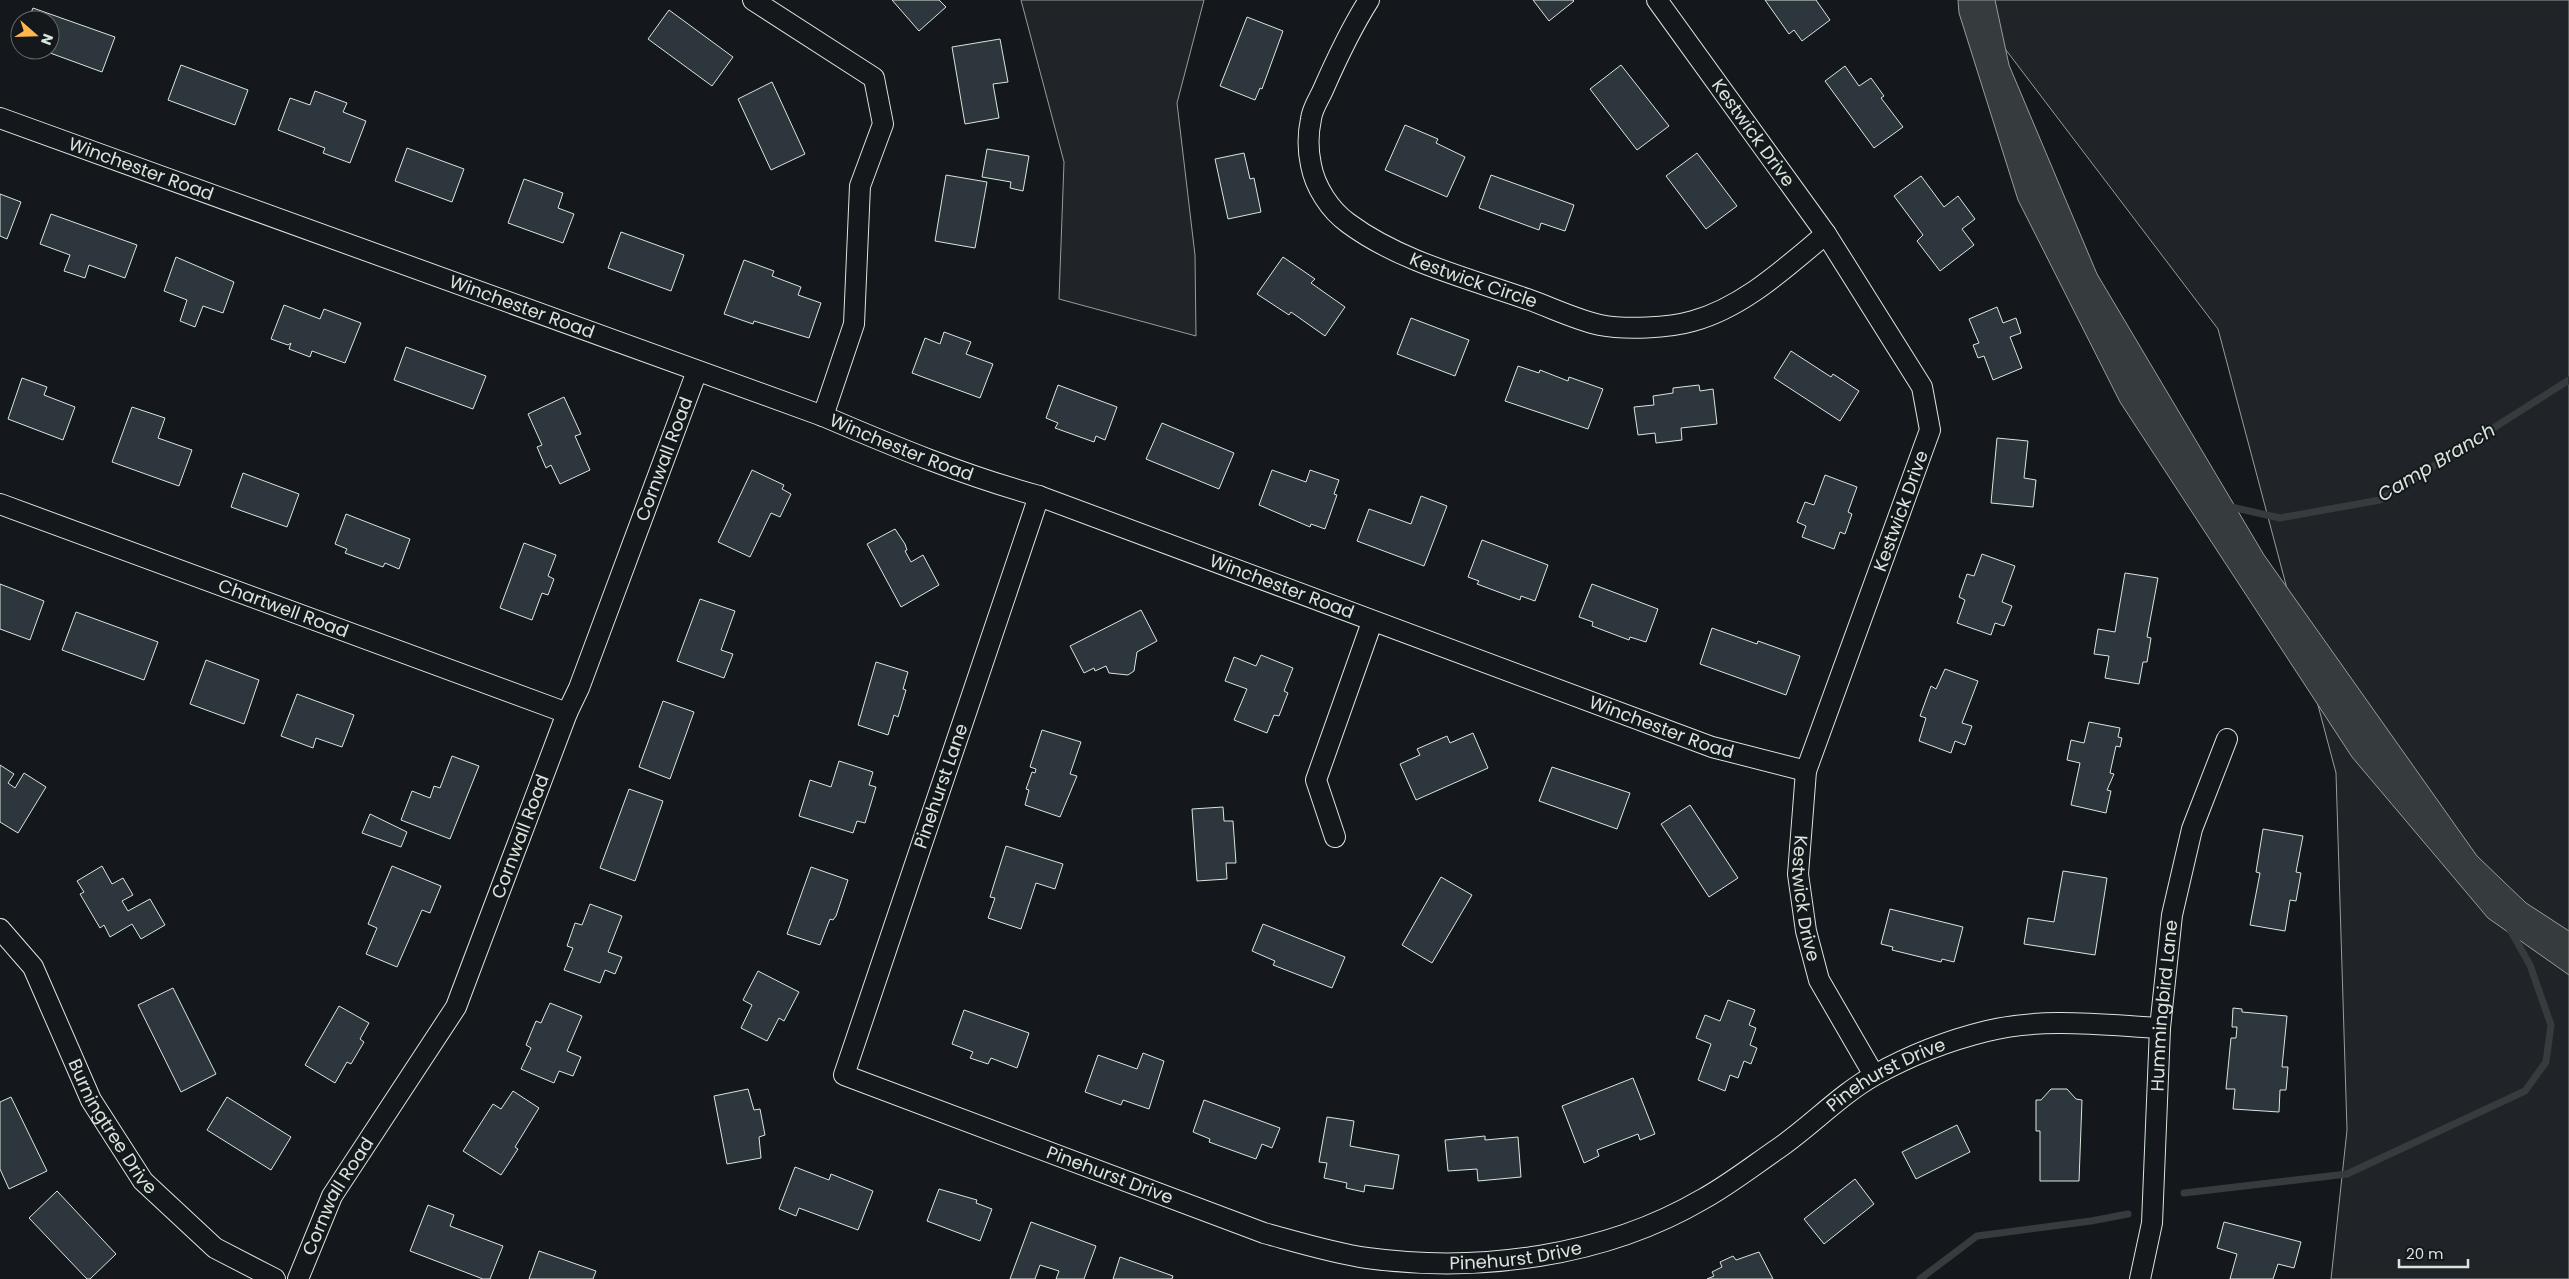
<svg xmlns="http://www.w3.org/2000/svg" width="2569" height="1279" font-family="Poppins,sans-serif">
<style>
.green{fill:#202428;stroke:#939e99}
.water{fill:#363b3e;stroke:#939e99}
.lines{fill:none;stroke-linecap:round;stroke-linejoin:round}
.stream{stroke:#363b3e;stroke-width:7}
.building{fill:#2c363c;stroke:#d8e6dc}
.street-casing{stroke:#d8e6dc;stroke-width:22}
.street{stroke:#14181c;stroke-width:20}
.labels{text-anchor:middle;stroke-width:4;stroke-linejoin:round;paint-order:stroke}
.street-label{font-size:18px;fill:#d8e6dc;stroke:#14181c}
.water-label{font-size:19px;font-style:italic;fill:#d8e6dc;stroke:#14181c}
</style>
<rect width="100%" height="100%" fill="#14181c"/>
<g class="green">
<polygon points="1021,0 1204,0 1177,103 1195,255 1196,336 1059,299 1064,162"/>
<polygon points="1968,0 2569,0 2569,1279 2331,1279 2347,1130 2336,773 2218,329"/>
</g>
<polygon class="water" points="1958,0 1995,0 2009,65 2097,274 2264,555 2477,856 2526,903 2569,931 2569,975 2488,918 2352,757 2120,402 2018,200 1959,13"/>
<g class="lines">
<g class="stream">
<polyline points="2227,506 2280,518 2380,500 2569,380"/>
<polyline points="2184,1193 2347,1174 2525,1091 2546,1062 2551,1025 2530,965 2509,928"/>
<polyline points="1920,1279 1977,1236 2091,1221 2128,1214"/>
</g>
</g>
<g class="building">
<polygon points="892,0 939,0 946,7 919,31"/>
<polygon points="1533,0 1573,0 1574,1 1549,21"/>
<polygon points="1765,0 1816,0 1830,20 1802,41 1794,30 1789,34"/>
<polygon points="33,8 115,37 102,72 42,50 50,50 50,20 28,20"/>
<polygon points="669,10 733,57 712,86 648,39"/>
<polygon points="1247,17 1283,31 1262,89 1260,88 1255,100 1220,86"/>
<polygon points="1000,39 1008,82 993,84 999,118 965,124 952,47"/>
<polygon points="181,65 248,90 235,125 168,100"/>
<polygon points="1621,65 1669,126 1637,150 1590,89"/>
<polygon points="1845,66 1859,86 1871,78 1884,96 1881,98 1903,127 1874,148 1825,81"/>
<polygon points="772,82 805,154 771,170 738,99"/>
<polygon points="315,91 347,103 343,112 366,121 350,163 323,153 325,148 278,130 290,98 310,105"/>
<polygon points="1405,125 1438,139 1436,143 1465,157 1447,197 1385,170"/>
<polygon points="407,148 464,169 452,202 395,181"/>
<polygon points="987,149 1029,156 1023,191 1010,188 1011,182 982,177"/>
<polygon points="1244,153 1250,179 1254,178 1261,212 1228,219 1215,159"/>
<polygon points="1697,153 1737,206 1706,229 1666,176"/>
<polygon points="946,175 987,182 975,248 935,241"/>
<polygon points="1491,175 1574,205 1565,231 1541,223 1539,230 1479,208"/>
<polygon points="1921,176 1944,207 1958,196 1975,219 1962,229 1974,245 1940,271 1917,241 1923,235 1894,196"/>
<polygon points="524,179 563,193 558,208 574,214 563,243 508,223"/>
<polygon points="0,194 21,202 7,239 0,236"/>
<polygon points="51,214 137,245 125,278 89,265 85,278 64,271 70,255 40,244"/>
<polygon points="621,232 684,255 671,291 608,268"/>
<polygon points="176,257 234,282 223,313 203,306 195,327 180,321 187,300 164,291"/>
<polygon points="1283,257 1315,279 1311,283 1345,307 1325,336 1291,312 1289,315 1257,294"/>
<polygon points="744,260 774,271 772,276 801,287 798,295 821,303 809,338 754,321 753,324 724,314"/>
<polygon points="284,305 320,319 324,309 361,323 345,363 312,351 310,357 289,349 291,343 288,345 271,339"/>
<polygon points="1997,307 2003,323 2016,318 2021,333 2010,337 2022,368 1993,380 1984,356 1978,358 1973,345 1979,343 1969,319"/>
<polygon points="1411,318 1469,340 1455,376 1397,354"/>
<polygon points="944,332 971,342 966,354 993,364 980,398 912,373 925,338 940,344"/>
<polygon points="406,347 486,376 473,409 394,380"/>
<polygon points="1791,351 1831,377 1833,374 1859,391 1840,421 1774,378"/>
<polygon points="1518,366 1539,373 1540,370 1568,381 1569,377 1603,389 1588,429 1505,401"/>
<polygon points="22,378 47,387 44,395 75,407 63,440 8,419"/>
<polygon points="1058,385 1117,407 1105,440 1096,436 1094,442 1055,428 1058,423 1046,418"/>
<polygon points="1699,385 1700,391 1713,389 1717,424 1681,428 1682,440 1656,443 1655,433 1638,435 1634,407 1654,405 1653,396 1673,393 1673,388"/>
<polygon points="564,397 581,434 575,436 590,470 560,484 551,465 546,468 537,447 542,445 528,414"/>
<polygon points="132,407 165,418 158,438 192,450 179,486 112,462"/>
<polygon points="1162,423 1234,453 1219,489 1146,459"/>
<polygon points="1997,438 2028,441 2024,478 2036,480 2033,507 1991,503"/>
<polygon points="752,470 784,485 782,489 791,494 780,517 771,513 750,557 718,542"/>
<polygon points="1272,470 1306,482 1310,470 1339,480 1334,494 1337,495 1325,529 1311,524 1310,527 1259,505"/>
<polygon points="243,473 299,494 287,527 231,507"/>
<polygon points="1825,475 1857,487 1848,512 1852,514 1845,534 1840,532 1834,549 1802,537 1806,526 1797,522 1805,502 1814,505"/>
<polygon points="1421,496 1447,506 1424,566 1357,541 1369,509 1411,524"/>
<polygon points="346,514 410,539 399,569 385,563 383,567 345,553 347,549 335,544"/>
<polygon points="895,529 905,544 907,550 905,551 911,562 923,555 939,585 901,607 867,544"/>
<polygon points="1482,540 1548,565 1535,601 1521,596 1520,600 1477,584 1479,581 1468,577"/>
<polygon points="524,543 556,555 548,576 554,579 548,595 542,593 532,620 500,608"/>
<polygon points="1982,554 2015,566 2002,602 2012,606 2004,626 1995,623 1991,635 1957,623 1965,600 1959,597 1967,574 1974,576"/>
<polygon points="2125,573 2158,578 2147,637 2151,638 2147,662 2143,662 2139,684 2105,678 2109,656 2094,654 2098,629 2115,632"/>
<polygon points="0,584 44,601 30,640 0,629"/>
<polygon points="1592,584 1658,609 1646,642 1630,637 1629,640 1592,626 1593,622 1579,617"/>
<polygon points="700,599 735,611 721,650 733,654 724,678 677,661"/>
<polygon points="1141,610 1157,641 1137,652 1134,671 1128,675 1109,673 1106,666 1095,671 1094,668 1084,673 1070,646"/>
<polygon points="76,612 158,642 144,680 62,650"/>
<polygon points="1712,628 1757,644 1758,641 1800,656 1786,695 1700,664"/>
<polygon points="1261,655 1293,668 1284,691 1288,693 1279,716 1274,715 1267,733 1234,720 1247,689 1225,681 1234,657 1256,666"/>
<polygon points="206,660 259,680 244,724 190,704"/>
<polygon points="876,662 908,672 903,689 906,690 898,717 894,715 888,735 858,725"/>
<polygon points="1945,669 1978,681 1962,723 1972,726 1965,745 1955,741 1951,753 1919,741 1926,718 1920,716 1931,686 1936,689"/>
<polygon points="297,694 354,715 342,747 316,738 313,748 281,736"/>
<polygon points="663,701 694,712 670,779 639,767"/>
<polygon points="2089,722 2120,728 2118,737 2122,738 2120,747 2116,746 2110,773 2114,774 2107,790 2111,791 2106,813 2071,805 2080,763 2067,760 2071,740 2084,743"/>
<polygon points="1042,730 1081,742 1070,774 1077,776 1060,817 1025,805 1029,790 1026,789 1032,772 1035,773 1036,769 1030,767"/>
<polygon points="1473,733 1488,768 1416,800 1400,764 1420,755 1417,749 1447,736 1450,743"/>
<polygon points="452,756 479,766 450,839 401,820 412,791 430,798 434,786 440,788"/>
<polygon points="839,761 873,772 869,785 876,787 865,823 857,821 853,833 799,816 810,780 831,787"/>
<polygon points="0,765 14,774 8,783 15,788 24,773 46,787 18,833 0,822"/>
<polygon points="1552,767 1630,793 1617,829 1539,801"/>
<polygon points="629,789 663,801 635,881 600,868"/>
<polygon points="1690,805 1738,878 1709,897 1661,824"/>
<polygon points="1223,807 1224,821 1233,821 1236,863 1226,863 1227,879 1197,881 1192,809"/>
<polygon points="370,814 407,832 401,847 362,833"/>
<polygon points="2263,829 2303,836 2296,872 2301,873 2296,901 2290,900 2285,931 2250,925 2260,873 2256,872"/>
<polygon points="1006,846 1063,864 1055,889 1036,883 1021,929 988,918 995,898 990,897"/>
<polygon points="102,866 112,884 123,878 133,895 122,901 128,911 150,899 165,925 141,939 132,924 110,937 104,925 100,928 80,894 84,892 77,881"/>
<polygon points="392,866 441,886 430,913 422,910 397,967 366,954 377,928 368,924"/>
<polygon points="811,867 848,880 836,916 833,920 830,919 820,945 787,934"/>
<polygon points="2063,871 2107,878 2095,955 2024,944 2028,918 2054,922"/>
<polygon points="1441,877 1472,895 1432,963 1402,945"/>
<polygon points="590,904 622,916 608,952 622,957 615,974 605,970 600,983 564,970 573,948 567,946 575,923 582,925"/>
<polygon points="1890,909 1963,927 1954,962 1942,959 1941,962 1892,950 1893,947 1881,944"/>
<polygon points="1263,924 1345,957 1332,988 1273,965 1275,961 1252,951"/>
<polygon points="758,971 799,992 784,1021 779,1018 767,1041 741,1028 752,1005 743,1000"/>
<polygon points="173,988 216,1074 181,1092 138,1005"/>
<polygon points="1728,1000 1755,1010 1749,1025 1756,1028 1750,1045 1757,1048 1751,1064 1744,1061 1738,1078 1730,1075 1725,1091 1698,1080 1711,1044 1696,1038 1705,1015 1720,1021"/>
<polygon points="550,1003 582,1016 567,1051 581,1057 573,1076 559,1071 554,1083 521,1069 531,1048 526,1045 536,1021 541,1023"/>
<polygon points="339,1006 369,1023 360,1039 364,1042 351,1064 347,1062 335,1083 305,1065"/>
<polygon points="2233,1008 2242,1009 2242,1012 2287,1016 2282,1067 2288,1067 2286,1090 2280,1090 2279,1112 2233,1109 2235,1089 2226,1089 2231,1038 2236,1038 2237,1027 2232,1027"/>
<polygon points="964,1010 1029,1033 1017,1068 991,1058 988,1064 970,1058 973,1052 952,1044"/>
<polygon points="1143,1053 1164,1061 1149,1109 1123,1100 1121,1105 1085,1092 1098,1055 1137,1069"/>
<polygon points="1633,1078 1655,1134 1640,1140 1638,1134 1597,1150 1599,1156 1584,1163 1562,1106"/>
<polygon points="748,1089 754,1110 760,1109 765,1135 759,1137 761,1158 727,1164 714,1096"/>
<polygon points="2051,1089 2067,1089 2076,1099 2082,1100 2079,1181 2040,1181 2040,1131 2036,1131 2036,1100 2041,1100"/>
<polygon points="513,1091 539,1108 515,1147 518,1149 501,1175 463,1151 493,1104 501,1109"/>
<polygon points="11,1097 47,1171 9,1189 0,1169 0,1102"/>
<polygon points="227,1097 291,1137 271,1170 207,1130"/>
<polygon points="1204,1100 1280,1128 1272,1148 1262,1144 1256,1159 1209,1142 1210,1139 1193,1132"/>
<polygon points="1327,1117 1354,1121 1350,1146 1399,1155 1393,1189 1365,1185 1364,1192 1346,1188 1347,1183 1324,1178 1327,1163 1319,1162"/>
<polygon points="1957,1125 1970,1152 1916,1179 1902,1152"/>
<polygon points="1485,1136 1485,1140 1518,1137 1521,1177 1478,1181 1477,1169 1448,1171 1445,1140"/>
<polygon points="795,1167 829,1180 831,1174 873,1191 858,1230 799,1208 796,1216 779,1209"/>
<polygon points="1855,1179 1874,1204 1824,1244 1804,1219"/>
<polygon points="939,1189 977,1200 976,1203 992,1209 980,1241 927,1221"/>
<polygon points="57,1191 116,1254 90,1279 87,1279 29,1218"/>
<polygon points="428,1205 454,1215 450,1226 503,1246 490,1279 483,1279 410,1251"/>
<polygon points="1031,1222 1096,1246 1084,1279 1056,1279 1059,1271 1040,1265 1035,1279 1010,1279"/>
<polygon points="2224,1222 2301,1242 2294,1268 2278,1264 2273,1279 2230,1279 2237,1254 2217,1248"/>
<polygon points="539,1251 596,1271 593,1279 529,1279"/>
<polygon points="1759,1252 1773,1279 1707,1279 1714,1276 1712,1272 1722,1267 1720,1262 1733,1256 1736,1260"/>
<polygon points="1120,1257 1173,1276 1172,1279 1113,1279"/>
</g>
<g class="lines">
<g class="street-casing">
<g id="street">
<polyline points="753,0 874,78 883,124 860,186 854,324 823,416"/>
<path id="s1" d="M1369,0C1350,30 1337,58 1323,90C1319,99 1312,109 1311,119C1308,133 1308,151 1311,165C1315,187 1330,210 1348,223C1399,261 1467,278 1527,299C1550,307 1576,320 1600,325C1625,330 1669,328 1693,321C1744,307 1786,267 1826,234"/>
<path id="s2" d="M1657,0L1826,234L1922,387L1930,430L1806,771L1798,874L1806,931L1819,980L1874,1075"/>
<path id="s3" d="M0,118L823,416C893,446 965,476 1039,496L1712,747L1806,771"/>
<path id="s4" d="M1039,496L844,1075L1264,1233C1297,1242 1332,1253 1367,1258C1479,1273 1604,1257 1703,1199C1730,1184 1754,1165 1779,1148C1812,1125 1841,1094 1875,1075C1909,1056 1950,1040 1987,1031C2044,1017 2103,1025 2160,1028"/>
<path id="s5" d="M0,504L567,713"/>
<polyline points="1335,837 1316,780 1372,622"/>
<path id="s6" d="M0,929L33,967L91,1100L143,1181L215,1248L275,1279"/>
<path id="s7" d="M298,1279L332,1196L456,1007L567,713L579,688L697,371"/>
<path id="s8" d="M2140,1279L2152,1223L2160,1028L2172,915L2192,829L2227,739"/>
</g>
</g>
<use href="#street" class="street"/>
</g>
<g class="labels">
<g class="street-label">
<text dy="6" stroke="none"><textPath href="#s2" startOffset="164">Kestwick Drive</textPath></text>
<text dy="6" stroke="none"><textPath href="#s3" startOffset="150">Winchester Road</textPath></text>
<text dy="6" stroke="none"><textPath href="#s1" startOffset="388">Kestwick Circle</textPath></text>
<text dy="6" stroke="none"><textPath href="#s3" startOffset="555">Winchester Road</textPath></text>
<text dy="6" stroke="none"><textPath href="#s3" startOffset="960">Winchester Road</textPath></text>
<text dy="6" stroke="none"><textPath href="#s7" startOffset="902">Cornwall Road</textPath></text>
<text transform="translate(1901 511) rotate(-70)" y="6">Kestwick Drive</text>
<text dy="6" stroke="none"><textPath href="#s3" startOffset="1365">Winchester Road</textPath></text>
<text dy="6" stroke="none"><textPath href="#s5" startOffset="302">Chartwell Road</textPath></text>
<text dy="6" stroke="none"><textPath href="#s3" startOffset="1770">Winchester Road</textPath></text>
<text transform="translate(941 786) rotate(-71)" y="6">Pinehurst Lane</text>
<text dy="6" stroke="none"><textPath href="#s7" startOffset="498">Cornwall Road</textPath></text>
<text dy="6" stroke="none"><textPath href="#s2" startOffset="1004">Kestwick Drive</textPath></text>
<text dy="6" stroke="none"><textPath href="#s8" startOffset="275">Hummingbird Lane</textPath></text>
<text dy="6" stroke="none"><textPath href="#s4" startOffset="1735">Pinehurst Drive</textPath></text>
<text dy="6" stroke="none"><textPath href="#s6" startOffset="229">Burningtree Drive</textPath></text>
<text dy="6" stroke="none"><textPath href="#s4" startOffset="895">Pinehurst Drive</textPath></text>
<text dy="6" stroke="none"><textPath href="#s7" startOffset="92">Cornwall Road</textPath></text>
<text dy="6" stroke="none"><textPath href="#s4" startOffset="1315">Pinehurst Drive</textPath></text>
</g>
<g class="water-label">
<text transform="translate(2436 462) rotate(-31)" y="7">Camp Branch</text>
</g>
</g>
<g transform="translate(35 35) rotate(110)"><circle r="24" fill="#14181c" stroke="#626a69"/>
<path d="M0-4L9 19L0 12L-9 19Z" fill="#ffb74d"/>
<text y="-8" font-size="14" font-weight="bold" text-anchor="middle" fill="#d8e6dc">N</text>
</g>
<path d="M2399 1259v8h69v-8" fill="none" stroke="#d8e6dc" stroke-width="2.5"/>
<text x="2406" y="1259" font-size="15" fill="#d8e6dc" stroke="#14181c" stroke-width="4" paint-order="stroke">20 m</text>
</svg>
